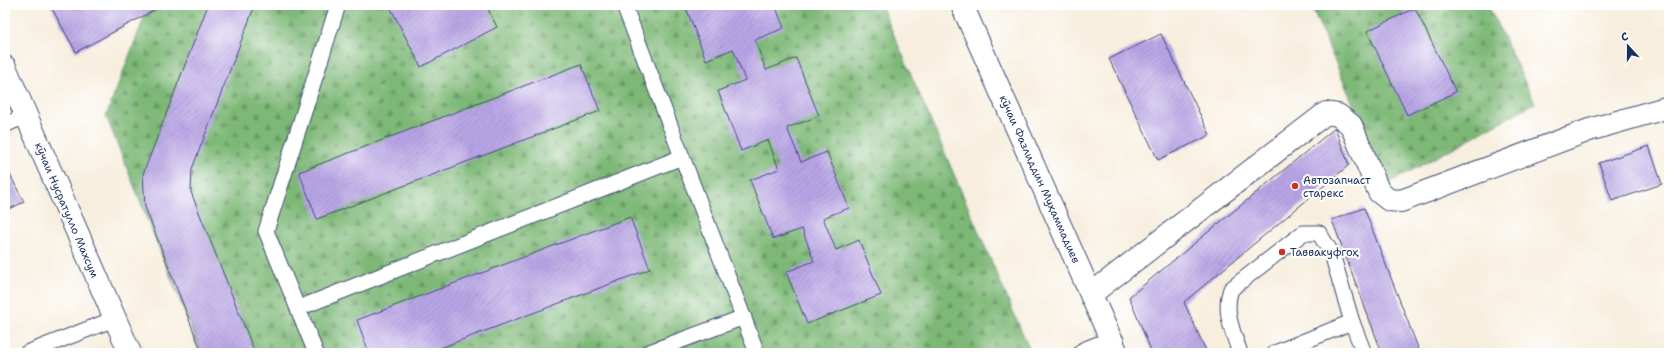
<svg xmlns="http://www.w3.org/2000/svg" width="1674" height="358" font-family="'Shantell Sans',sans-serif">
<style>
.forest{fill:url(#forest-firs);stroke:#4c746a}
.building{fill:url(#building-hatch)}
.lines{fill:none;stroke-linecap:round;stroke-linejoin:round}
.lane-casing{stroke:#3c4c71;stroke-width:17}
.street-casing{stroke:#3c4c71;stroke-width:24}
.lane{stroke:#fff;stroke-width:15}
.street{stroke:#fff;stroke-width:22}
.poi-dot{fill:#c8321e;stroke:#fff;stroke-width:1.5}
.labels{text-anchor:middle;stroke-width:4;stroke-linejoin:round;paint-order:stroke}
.street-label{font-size:11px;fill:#1b2f5e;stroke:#fff}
.poi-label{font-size:11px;fill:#1b2f5e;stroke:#fff;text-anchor:start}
</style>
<defs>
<pattern id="forest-firs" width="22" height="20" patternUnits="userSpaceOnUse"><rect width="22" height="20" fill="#7db876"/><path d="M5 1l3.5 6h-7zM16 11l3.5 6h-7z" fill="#669664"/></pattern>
<pattern id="building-hatch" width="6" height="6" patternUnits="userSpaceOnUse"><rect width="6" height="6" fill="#b9a5e6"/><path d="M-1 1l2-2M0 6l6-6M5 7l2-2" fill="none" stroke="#9687be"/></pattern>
</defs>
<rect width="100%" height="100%" fill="#fff"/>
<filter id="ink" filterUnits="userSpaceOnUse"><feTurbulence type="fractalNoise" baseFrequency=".025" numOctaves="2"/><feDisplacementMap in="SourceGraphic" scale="8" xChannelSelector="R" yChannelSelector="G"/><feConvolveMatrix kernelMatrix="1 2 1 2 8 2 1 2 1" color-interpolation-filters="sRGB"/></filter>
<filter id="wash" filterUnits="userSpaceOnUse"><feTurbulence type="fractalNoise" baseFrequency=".012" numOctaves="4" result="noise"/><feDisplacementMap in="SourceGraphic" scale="16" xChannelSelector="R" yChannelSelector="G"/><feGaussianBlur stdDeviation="0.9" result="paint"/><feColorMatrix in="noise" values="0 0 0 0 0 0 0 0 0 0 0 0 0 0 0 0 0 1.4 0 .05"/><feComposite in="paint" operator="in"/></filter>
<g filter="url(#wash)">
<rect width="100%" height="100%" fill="#f7eede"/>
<g class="forest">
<polygon points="149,5 881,5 1031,353 201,353 106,116"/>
<polygon points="1311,5 1488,5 1535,103 1387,184"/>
</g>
<g id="blocks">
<g class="building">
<polygon points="50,5 164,5 76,52"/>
<polygon points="208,5 255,5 192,169 191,192 255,353 202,353 145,207 143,174"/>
<polygon points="389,5 486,5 497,27 421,67"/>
<polygon points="685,5 775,5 784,28 755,40 766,70 796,58 819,116 787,128 801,162 827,152 849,208 823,218 836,250 859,240 881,295 807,324 786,272 814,261 802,229 773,239 750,180 779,169 768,140 741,151 718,91 745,80 733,49 706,60"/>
<polygon points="1415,8 1456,92 1407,115 1367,31"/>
<polygon points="1161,34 1210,135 1158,160 1109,59"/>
<polygon points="581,64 600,111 317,219 299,172"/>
<polygon points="1335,128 1349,165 1184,302 1207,353 1152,353 1129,297"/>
<polygon points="1649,146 1662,184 1612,201 1599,163"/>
<polygon points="5,165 24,202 5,211"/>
<polygon points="1364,208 1420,353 1382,353 1332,220"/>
<polygon points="630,217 650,269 427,353 369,353 357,320"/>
</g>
</g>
</g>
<g filter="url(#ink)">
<use href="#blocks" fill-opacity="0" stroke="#3c4c71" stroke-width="1"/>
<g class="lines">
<g class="lane-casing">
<g id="lane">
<polyline points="624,5 757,353"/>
<polyline points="5,125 27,115"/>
<polyline points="299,308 682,157"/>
<polyline points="27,353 114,319"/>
<polyline points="316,353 266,231 338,5"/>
<polyline points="647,353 744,317"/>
<path d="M1240,353C1233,332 1223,311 1231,289L1303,233H1319L1332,254L1352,322L1364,353"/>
<polyline points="1275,353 1352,322"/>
</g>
</g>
<g class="street-casing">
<g id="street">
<polyline points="962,5 1117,353"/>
<polyline points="5,67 130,353"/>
<polyline points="1091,294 1326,113 1338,115 1351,125 1379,192 1389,200 1401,201 1589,130 1669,107"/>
<polyline points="1085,353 1113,342"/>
</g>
</g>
<use href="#lane" class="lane"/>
<use href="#street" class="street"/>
</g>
</g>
<g class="poi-dot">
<circle cx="1295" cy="186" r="4"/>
<circle cx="1282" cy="252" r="4"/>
</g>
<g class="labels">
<g class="street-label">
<text transform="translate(1040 179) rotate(66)" y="4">кӯчаи Фазлиддин Муҳаммадиев</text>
<text transform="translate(67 210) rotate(67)" y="4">кӯчаи Нусратулло Махсум</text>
</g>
<g class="poi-label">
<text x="1303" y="184">Автозапчаст<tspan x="1303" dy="13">старекс</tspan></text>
<text x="1290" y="256">Таввакуфгоҳ</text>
</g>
</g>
<rect width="1674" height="358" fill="none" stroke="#fff" stroke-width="20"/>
<g transform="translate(1628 46) rotate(339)" stroke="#ffffff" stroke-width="3" paint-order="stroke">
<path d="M0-3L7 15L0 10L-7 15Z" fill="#1b2f5e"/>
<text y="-6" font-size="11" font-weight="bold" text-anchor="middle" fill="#1b2f5e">С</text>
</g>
</svg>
